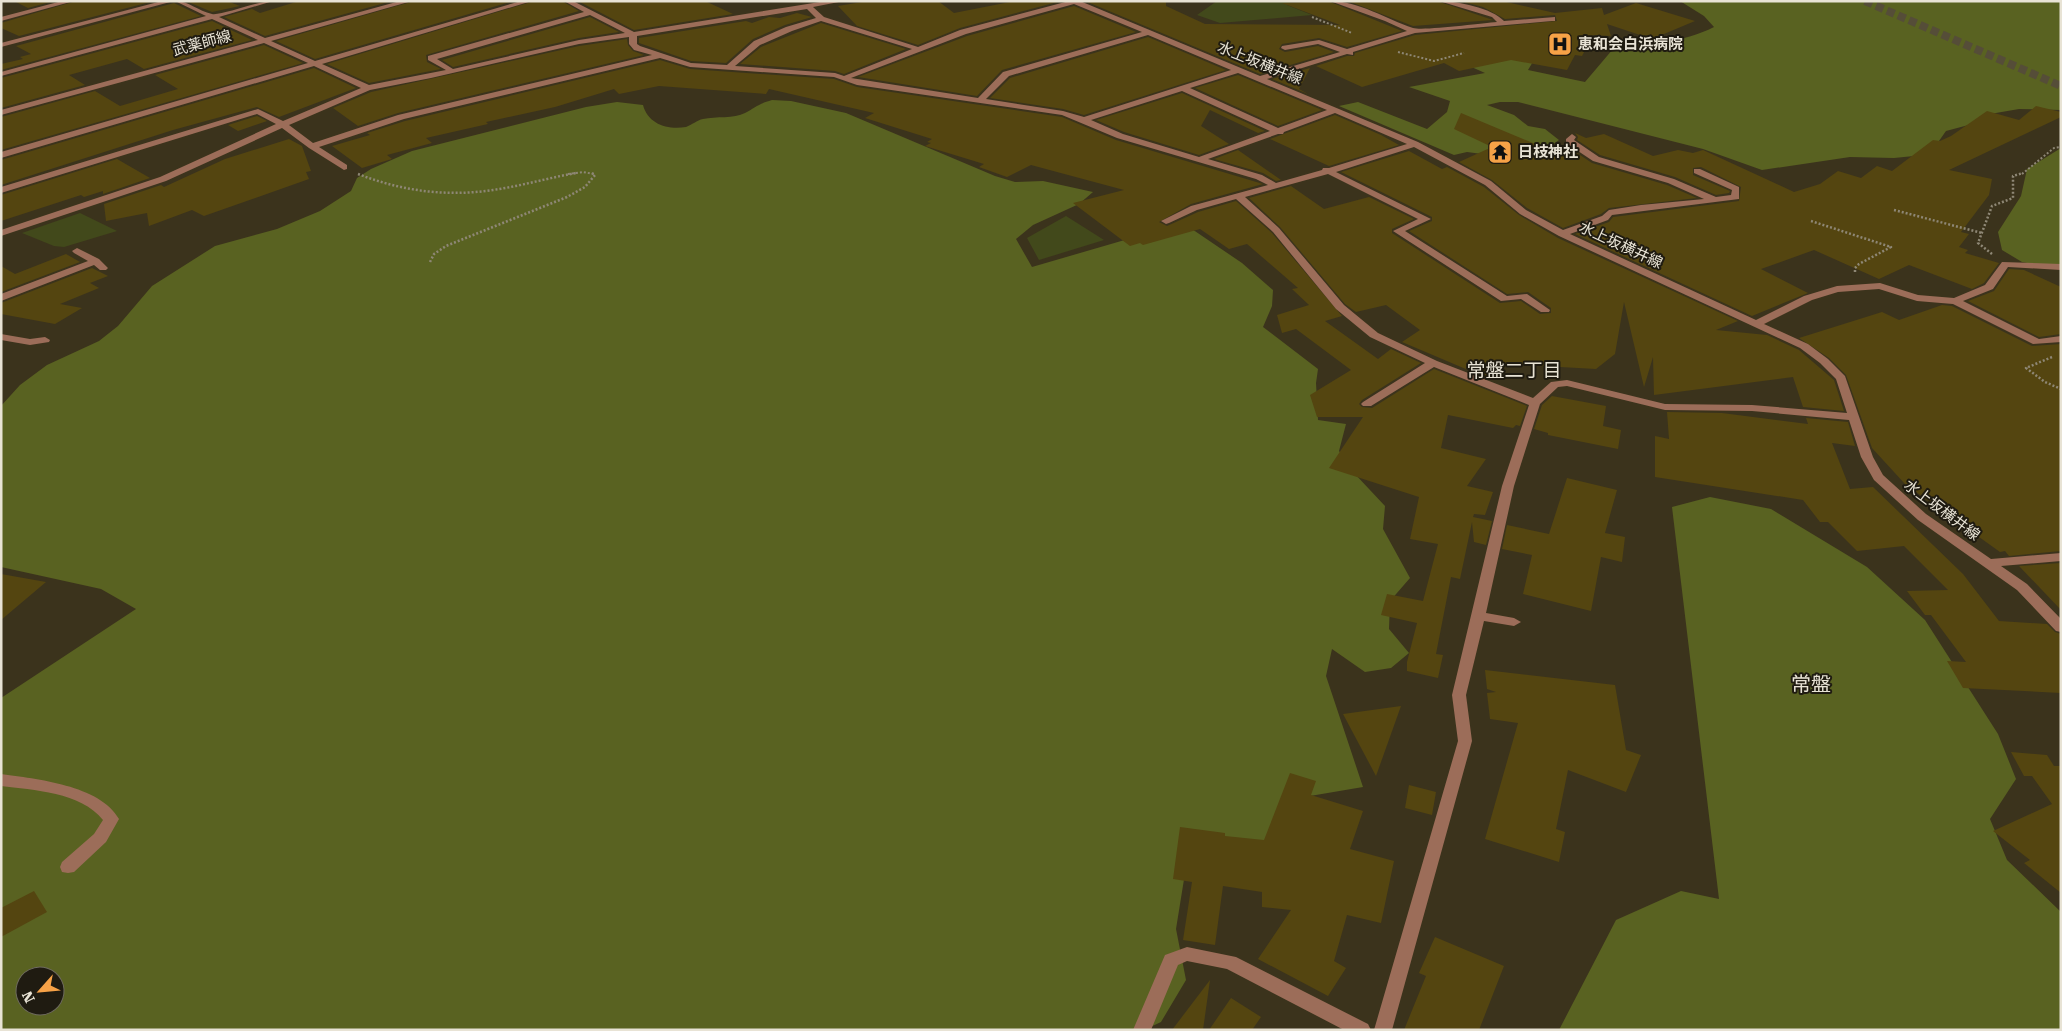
<svg xmlns="http://www.w3.org/2000/svg" width="2062" height="1031" font-family="'Roboto Serif','Noto Sans JP',serif">
<style>
.green{fill:#42491b}
.forest{fill:#596221;fill-rule:evenodd}
.building{fill:#544510}
.lines{fill:none;stroke-linecap:round;stroke-linejoin:round}
.minor-tunnel{stroke:#554d38;stroke-width:8;stroke-dasharray:8 4;stroke-linecap:butt}
.path-far1{stroke:#8e8775;stroke-width:2;stroke-dasharray:2 2;stroke-linecap:butt}
.path{stroke:#8e8775;stroke-width:2.5;stroke-dasharray:2 2;stroke-linecap:butt}
.minor{fill:#9c6d59;fill-rule:evenodd}
.labels{text-anchor:middle;stroke-width:4;stroke-linejoin:round;paint-order:stroke}
.far-street-label{font-size:15px;fill:#e8e3d5;stroke:#1f1b11}
.far-poi-label{font-size:15px;font-weight:bold;fill:#e8e3d5;stroke:#1f1b11;text-anchor:start}
.neighbourhood-label{font-size:19px;fill:#e8e3d5;stroke:#1f1b11}
.quarter-label{font-size:20px;fill:#e8e3d5;stroke:#1f1b11}
</style>
<rect width="100%" height="100%" fill="#3b331c"/>
<g class="green">
<polygon points="1217,1 1288,1 1291,3 1287,5 1312,15 1220,23 1197,15"/>
<polygon points="80,213 117,231 64,247 54,246 22,233"/>
<polygon points="1066,216 1104,240 1039,260 1027,238"/>
</g>
<g class="forest">
<path d="M1680,1H2061V110L2019,109L1990,114L1976,123L1946,131L1934,148L1924,155L1894,158L1850,157L1762,170L1703,149L1518,102H1500L1487,105L1514,115L1528,126L1545,129L1559,140L1546,149L1482,154L1467,152L1454,155L1339,106L1358,102L1427,129L1447,112L1450,101L1409,87L1485,73L1467,65L1543,45L1528,70L1585,82L1613,49C1646,45 1685,42 1714,27L1704,16Z"/>
<path d="M772,100L791,101L846,113L995,176L1015,182L1043,181L1093,192L1079,204L1033,225L1016,239L1032,267L1183,223L1242,263L1273,290L1272,306L1263,327L1318,369L1316,383L1318,420L1346,424L1339,451L1354,473L1385,506L1383,529L1410,578L1390,601L1389,629L1409,653L1391,668L1365,672L1332,649L1326,676L1363,787L1310,796L1300,851L1186,867L1176,929L1186,980L1161,1022L1144,1030H1V698L136,609L101,589L1,567V406L20,385L47,365L99,341L118,326L152,286L215,246L277,229L320,211L351,191L357,178L371,169L412,151L586,107L617,102L643,105C648,124 667,130 686,127C692,125 697,120 703,119C716,116 734,119 745,113C756,107 758,104 772,100ZM25,976H55V1006H25Z"/>
<polygon points="2061,148 2061,269 2022,262 2002,250 1998,232 2021,196 2027,169"/>
<polygon points="1710,497 1771,509 1867,567 1925,620 1998,734 2016,779 1990,819 2007,860 2061,912 2061,1030 1559,1030 1616,920 1681,891 1719,899 1672,507"/>
</g>
<g class="building">
<polygon points="14,1 54,1 28,8"/>
<polygon points="76,1 154,1 19,36 1,28 1,23"/>
<polygon points="186,1 227,1 240,6 212,12"/>
<polygon points="299,1 392,1 265,36 224,17 252,9 260,13"/>
<polygon points="414,1 513,1 315,59 276,41"/>
<polygon points="534,1 562,1 579,11 426,55 427,62 441,69 369,83 327,64"/>
<polygon points="578,1 705,1 733,14 634,30"/>
<polygon points="868,1 938,1 954,13 1015,1 1061,1 960,28 918,45 857,26 838,6"/>
<polygon points="1085,1 1166,1 1166,6 1205,24 1340,25 1282,3 1328,1 1402,31 1347,47 1319,38 1282,44 1279,49 1285,52 1318,46 1334,52 1260,74"/>
<polygon points="1348,1 1437,1 1493,20 1413,26"/>
<polygon points="1460,1 1502,1 1555,13 1602,8 1604,15 1636,3 1695,21 1652,39 1607,24 1611,36 1593,35 1582,56 1575,55 1567,70 1511,60 1459,71 1444,63 1362,87 1316,66 1347,56 1354,56 1355,53 1415,35 1557,21 1555,15 1505,19 1483,7"/>
<polygon points="174,3 201,16 1,70 1,64 23,59 20,57 31,54 16,46"/>
<polygon points="1074,6 1136,32 1002,70 977,96 858,77 967,36"/>
<polygon points="797,13 812,17 785,25 753,39 726,63 691,61 639,43 639,38 746,21 752,23 769,17 780,18"/>
<polygon points="590,17 619,32 579,38 453,67 442,60"/>
<polygon points="212,21 252,40 144,69 127,59 69,75 85,85 1,108 1,78"/>
<polygon points="821,23 906,49 844,74 835,71 740,64 761,47"/>
<polygon points="1148,37 1226,70 1084,115 1063,109 990,98 1010,78"/>
<polygon points="627,39 628,45 633,51 644,55 398,113 358,126 333,108 371,92 579,46"/>
<polygon points="264,45 303,63 1,150 1,117 95,91 120,106 178,89 155,75"/>
<polygon points="660,60 690,69 834,79 857,87 1062,117 1116,140 1263,184 1191,204 1159,222 1167,226 1198,212 1236,201 1272,233 1342,316 1325,321 1378,359 1391,349 1421,363 1362,400 1359,404 1362,407 1372,408 1434,369 1527,406 1520,426 1516,425 1513,428 1448,415 1441,448 1486,459 1467,486 1493,492 1485,515 1474,514 1473,517 1492,521 1486,545 1474,542 1472,522 1460,579 1451,577 1436,654 1443,655 1438,678 1407,671 1407,662 1417,623 1381,615 1387,594 1423,601 1438,544 1410,539 1419,497 1329,468 1363,417 1317,417 1310,395 1351,370 1296,329 1282,333 1277,315 1309,305 1292,289 1298,288 1247,244 1229,249 1200,229 1143,245 1140,243 1130,246 1073,203 1124,190 1031,165 1007,177 979,167 984,164 925,146 931,143 927,142 932,139 865,118 874,113 769,89 766,94 659,86 619,94 614,89 555,107 486,122 488,124 426,138 432,143 387,155 392,159 362,168 332,146 370,135 367,133 405,121"/>
<polygon points="314,68 356,88 279,117 257,107 173,130 1,185 1,160"/>
<polygon points="1310,68 1299,89 1308,94 1272,79"/>
<polygon points="1238,75 1322,110 1278,126 1195,88"/>
<polygon points="1182,93 1265,131 1258,133 1210,110 1201,126 1229,144 1199,155 1124,132 1096,120"/>
<polygon points="2036,106 2061,112 2061,117 1949,170 1992,179 1989,195 1961,232 1969,234 1959,247 1968,250 1965,253 1999,263 1984,283 1972,289 1909,265 1879,279 1814,250 1761,269 1808,293 1752,316 1575,234 1609,222 1613,217 1739,201 1741,187 1701,167 1693,168 1693,175 1730,191 1729,193 1716,195 1675,177 1600,155 1577,140 1578,137 1575,133 1586,138 1604,134 1653,156 1678,150 1693,153 1703,150 1794,192 1820,184 1838,171 1861,178 1877,166 1892,171 1933,140 1940,141 1951,136 1987,111 2019,120"/>
<polygon points="1461,113 1564,156 1568,147 1592,163 1667,185 1697,198 1609,208 1601,214 1563,228 1527,208 1492,180 1459,162 1492,147 1454,129"/>
<polygon points="1335,115 1381,135 1399,145 1329,166 1270,139"/>
<polygon points="257,116 267,121 238,131 228,125"/>
<polygon points="289,139 302,146 311,171 306,172 309,179 204,216 192,210 149,226 147,213 106,221 104,204 161,185 164,187 225,159"/>
<polygon points="1238,150 1281,180 1276,181 1263,173 1214,159"/>
<polygon points="1409,151 1442,169 1447,167 1484,187 1519,215 1558,238 1738,321 1716,330 1767,335 1799,350 1834,380 1844,411 1803,407 1793,377 1654,395 1653,357 1644,387 1624,302 1615,354 1596,369 1489,363 1487,378 1402,342 1420,330 1386,305 1356,312 1345,304 1280,227 1249,198 1291,186 1324,209 1369,197 1414,219 1392,229 1392,233 1500,303 1521,301 1540,314 1551,313 1551,308 1528,292 1507,294 1409,231 1432,221 1432,217 1341,172"/>
<polygon points="117,159 150,178 103,194 103,191 84,197 81,195 1,221 1,195"/>
<polygon points="66,254 80,262 1,292 1,266 15,274"/>
<polygon points="92,268 108,276 90,283 99,288 60,304 82,308 55,324 1,314 1,303"/>
<polygon points="2009,269 2024,270 2061,287 2061,334 2039,337 1968,301 1994,291"/>
<polygon points="1942,305 1952,306 2032,346 2061,344 2061,551 2009,556 2005,551 2000,552 1905,484 1872,448 1846,375 1829,358 1799,338 1882,312 1899,320"/>
<polygon points="1552,396 1606,406 1603,426 1621,430 1618,449 1548,435 1548,433 1534,429 1542,405"/>
<polygon points="1667,412 1722,413 1808,424 1806,418 1848,422 1855,446 1832,443 1850,489 1873,487 1963,574 1999,621 2047,624 2055,632 2061,634 2061,693 1963,688 1947,661 1966,662 1931,615 1925,615 1907,591 1948,590 1904,546 1857,551 1828,522 1820,522 1803,500 1655,477 1655,436 1669,439"/>
<polygon points="1567,478 1617,490 1605,533 1625,537 1622,562 1601,557 1591,611 1523,594 1532,555 1502,549 1507,525 1549,534"/>
<polygon points="2061,563 2061,610 2019,566"/>
<polygon points="1,574 46,582 1,620"/>
<polygon points="1485,670 1615,685 1626,750 1641,755 1626,792 1568,770 1556,829 1565,832 1559,862 1485,839 1518,723 1490,719 1487,693 1496,692 1487,689"/>
<polygon points="1401,706 1376,776 1343,714"/>
<polygon points="2011,752 2047,755 2054,766 2061,766 2061,893 2024,863 2030,860 1993,831 2052,804 2032,776 2024,776"/>
<polygon points="1290,773 1316,781 1311,795 1363,811 1350,849 1394,861 1381,923 1347,915 1334,961 1346,968 1328,996 1258,959 1291,910 1262,907 1262,892 1223,886 1215,945 1183,940 1192,882 1173,879 1180,827 1225,833 1225,836 1264,840"/>
<polygon points="1409,785 1436,792 1432,815 1405,808"/>
<polygon points="34,891 47,912 1,937 1,908"/>
<polygon points="1435,937 1504,966 1479,1030 1404,1030 1426,976 1419,973"/>
<polygon points="1210,980 1203,1030 1172,1030"/>
<polygon points="1231,998 1261,1017 1252,1030 1209,1030"/>
</g>
<g class="lines">
<polyline class="minor-tunnel" points="1865,1 2061,86"/>
<g class="path-far1">
<polyline points="1312,17 1352,33"/>
<polyline points="1398,52 1434,61 1464,53"/>
<polyline points="568,174 583,172 594,174"/>
<polyline points="2022,174 2054,148 2061,147"/>
</g>
<g class="path">
<path d="M358,174C402,191 446,197 493,190C521,186 548,178 576,173"/>
<polyline points="1894,210 1982,233"/>
<polyline points="1811,221 1891,247 1859,264 1855,268 1855,272"/>
<polyline points="1992,254 1978,243 1992,206 2013,198 2013,176 2023,173"/>
<polyline points="430,262 434,254 446,246 567,197 585,187 595,175 592,173"/>
<polyline points="2052,357 2026,368 2045,382 2061,389"/>
</g>
<g class="minor">
<polygon points="62,1 74,1 1,21 1,17"/>
<polygon points="162,1 174,1 1,47 1,43"/>
<path d="M175,1C189,1 198,11 212,14C221,16 257,1 273,1L219,17L265,38L400,1H412L271,41L315,61L521,1H532L322,64L369,85L446,70L428,60V56L584,12L564,1H573L634,32L826,1H844L813,7L824,17L918,47L960,30L1069,1H1080L1260,76L1340,52L1318,44L1285,50L1281,48L1282,46L1319,40L1347,49L1407,31L1385,21L1330,1C1359,1 1386,19 1413,28C1424,31 1482,23 1497,22L1492,17L1439,1C1457,1 1492,8 1504,21L1555,17V21H1552L1415,33L1353,52V55L1347,54L1267,79L1418,142L1491,181L1526,210L1563,230L1602,216L1609,210L1641,205L1704,199L1668,183L1593,161L1566,143V139L1572,134L1576,137L1574,140L1599,157L1674,179L1716,197L1731,195L1732,190L1694,173V169H1700L1739,187V199L1612,215L1608,220L1570,234L1756,320L1804,296L1837,286L1880,283L1918,295L1954,298L1985,285L2002,262L2061,264V270L2008,267L1993,289L1963,301L2039,339L2061,336V342L2033,344L1953,304L1917,301L1879,289L1838,292L1812,300L1764,324L1808,344L1828,359L1845,376L1873,457L1883,475L1926,514L1991,559L2061,553V561L2001,566L2027,584L2061,619V632L2056,631L2017,590L1918,520L1874,480L1861,457L1849,420L1752,411L1665,410L1567,386L1558,387L1540,404L1514,486L1486,613L1514,618L1521,622L1514,626L1484,621L1466,695L1472,741L1392,1030H1374L1458,741L1452,695L1502,486L1529,405L1434,367L1371,406H1363L1361,404L1363,402L1425,363L1370,337L1336,309L1273,232L1236,199L1197,210L1169,223L1166,224L1161,221L1191,206L1268,185L1256,179L1117,138L1062,115L857,85L834,77L690,67L660,58L404,119L319,147L347,165V169L344,170L309,148L282,128L166,181L1,236V230L160,177L276,124L257,114L1,193V187L258,109L283,121L361,88L314,66L1,158V152L308,63L264,43L1,115V110L258,40L212,19L1,76V72L206,16ZM1074,4L1142,32L1003,72L978,98L851,78L966,34ZM807,9L816,18L786,27L754,41L727,65L691,63L640,46L637,44V36ZM590,15L625,33L579,40L453,69L437,59ZM821,21L912,49L844,76L835,73L735,66L760,45L792,31ZM1148,35L1231,70L1084,117L1063,111L986,99L1009,76ZM629,37V44L634,50L652,55L398,115L313,143L289,125L370,90L431,78L579,44ZM1238,73L1327,110L1278,128L1190,88ZM1182,91L1270,131L1199,157L1123,134L1091,120ZM1335,113L1407,144L1329,168H1323L1322,170L1276,183L1262,175L1208,159L1278,134H1283L1284,132ZM1414,147L1485,185L1520,214L1559,236L1800,348L1820,363L1836,379L1847,413L1752,405L1665,404L1567,380L1551,382L1533,398L1437,361L1378,333L1344,305L1279,228L1245,197L1328,174L1418,219L1393,231L1501,301L1521,299L1541,312H1549L1550,310L1527,294L1507,296L1405,231L1431,219L1336,172Z"/>
<polygon points="77,248 99,259 108,268 106,270 100,270 94,265 1,301 1,294 88,261 74,253 72,251"/>
<polygon points="1,334 30,339 45,337 50,340 49,342 30,345 1,340"/>
<path d="M1,774C36,779 100,785 119,819L106,842L74,872L68,873L62,872L60,867L62,862L94,834L103,820C81,792 33,790 1,786Z"/>
<polygon points="1187,947 1236,957 1368,1024 1371,1030 1344,1030 1227,969 1187,961 1178,965 1151,1030 1133,1030 1165,955"/>
</g>
</g>
<defs>
<g id="hospital-square" transform="scale(1.25)"><rect x="-9" y="-9" width="18" height="18" rx="4" fill="#f6a247" stroke="#1f1b11"/><path d="M-5-5h3v3.5h4V-5h3V5h-3V1.5h-4V5h-3Z" fill="#111"/></g>
<g id="temple-square" transform="scale(1.25)"><rect x="-9" y="-9" width="18" height="18" rx="4" fill="#f6a247" stroke="#1f1b11"/><path d="M0-6L5-2H3V0L6.5 2.5H4V6H1.5V3h-3V6H-4V2.5H-6.5L-3 0V-2H-5Z" fill="#111"/></g>
</defs>
<g fill-rule="evenodd">
<use href="#hospital-square" x="1560" y="44"/>
<use href="#temple-square" x="1500" y="152"/>
</g>
<g class="labels">
<g class="far-street-label">
<text transform="translate(202 43) rotate(-15)" y="5">武薬師線</text>
<text transform="translate(1260 63) rotate(22)" y="5">水上坂横井線</text>
<text transform="translate(1621 245) rotate(25)" y="5">水上坂横井線</text>
<text transform="translate(1942 510) rotate(37)" y="5">水上坂横井線</text>
</g>
<g class="far-poi-label">
<text x="1578" y="49">恵和会白浜病院</text>
<text x="1518" y="157">日枝神社</text>
</g>
<g class="neighbourhood-label">
<text x="1514" y="377">常盤二丁目</text>
</g>
<g class="quarter-label">
<text x="1811" y="691">常盤</text>
</g>
</g>
<rect width="2062" height="1031" fill="none" stroke="#e8e3d5" stroke-width="5"/>
<g transform="translate(40 991) rotate(243)"><circle r="24" fill="#1f1b11" stroke="#6f6b5f"/>
<path d="M0-4L9 19L0 12L-9 19Z" fill="#f6a247"/>
<text y="-8" font-size="14" font-weight="bold" text-anchor="middle" fill="#e8e3d5">N</text>
</g>
</svg>
